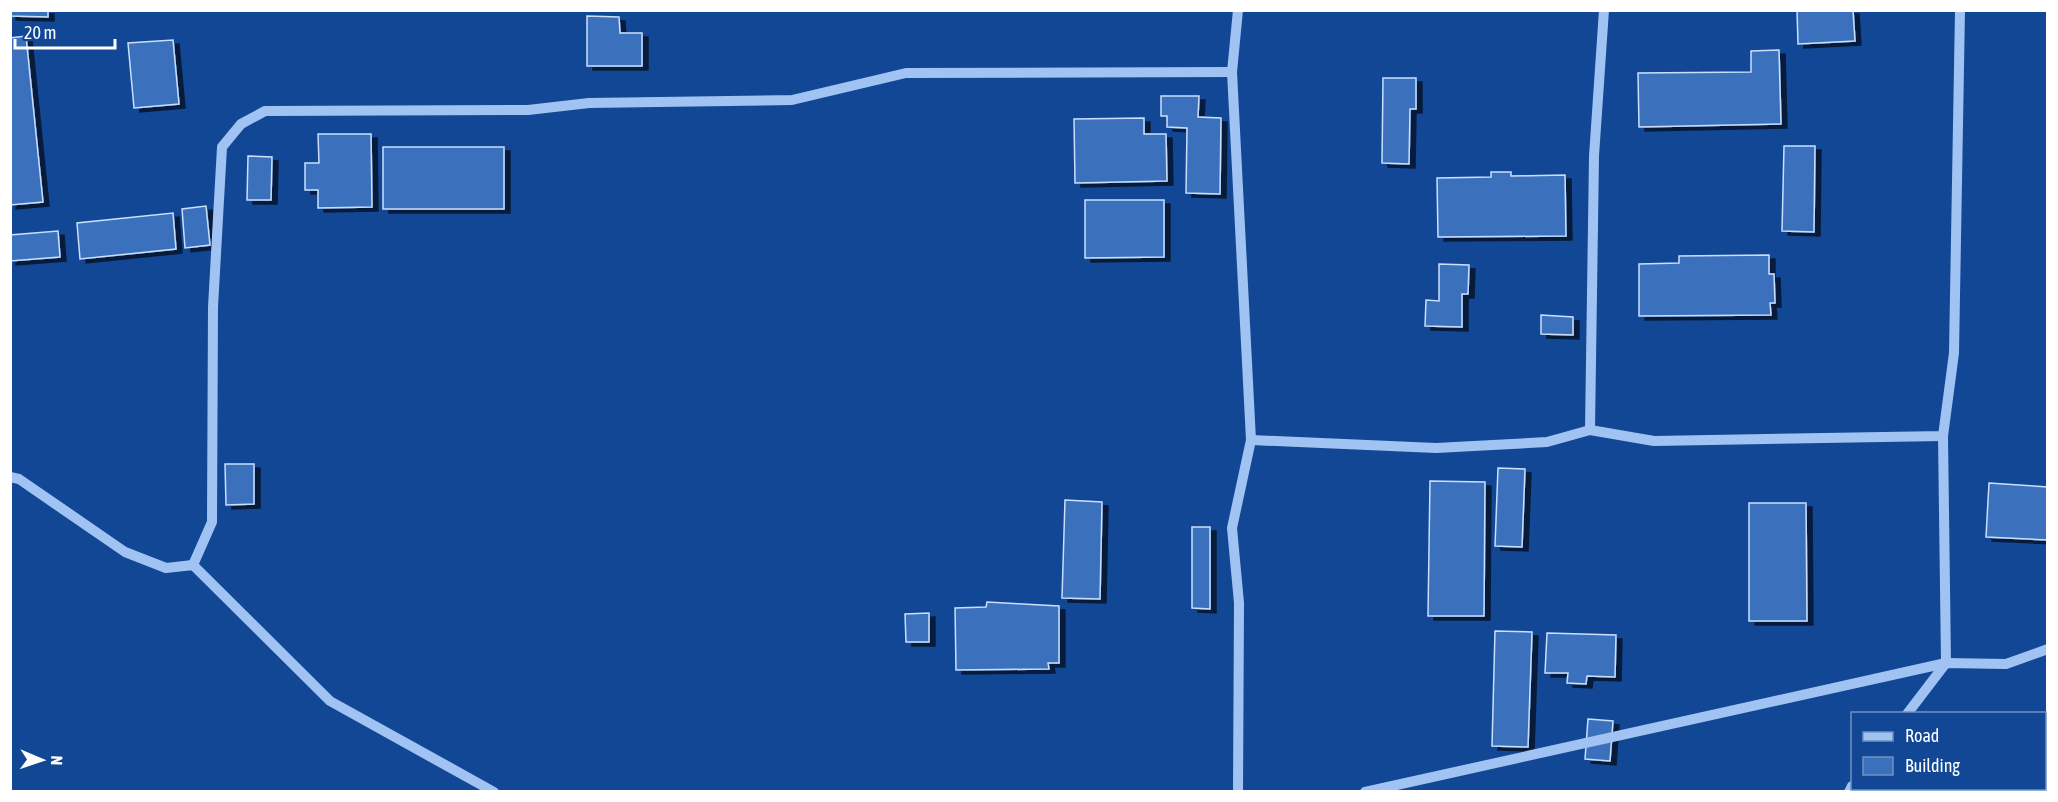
<svg xmlns="http://www.w3.org/2000/svg" width="2058" height="802" font-family="'Asap Condensed',sans-serif">
<style>
.building{fill:#3b70bd;stroke:#c9dffd;stroke-width:1.5;filter:url(#shadow)}
.lines{fill:none;stroke-linecap:round;stroke-linejoin:round}
.minor{stroke:#a1c3f3;stroke-width:10}
</style>
<defs>
<filter id="shadow"><feDropShadow dx="6" dy="4" stdDeviation="0" flood-color="#0009"/></filter>
</defs>
<rect width="100%" height="100%" fill="#124795"/>
<g class="building">
<polygon points="10,10 48,10 48,17 10,16"/>
<polygon points="1797,10 1853,10 1855,41 1798,44"/>
<polygon points="587,16 619,17 620,33 642,33 642,66 587,66"/>
<polygon points="26,36 43,202 10,205 10,38"/>
<polygon points="173,40 179,104 134,108 128,43"/>
<polygon points="1779,50 1781,124 1639,127 1638,73 1751,72 1751,51"/>
<polygon points="1383,78 1416,78 1416,109 1410,109 1409,164 1382,163"/>
<polygon points="1161,96 1199,96 1198,117 1221,118 1220,194 1186,193 1187,128 1167,127 1167,116 1161,116"/>
<polygon points="1144,118 1144,134 1166,134 1167,181 1075,183 1074,119"/>
<polygon points="318,134 371,134 372,207 318,208 318,190 305,190 305,163 319,163"/>
<polygon points="1784,146 1815,146 1814,232 1782,231"/>
<rect x="383" y="147" width="121" height="62"/>
<polygon points="248,156 272,157 271,200 247,200"/>
<polygon points="1491,172 1511,172 1511,176 1565,175 1566,236 1438,237 1437,178 1491,177"/>
<polygon points="1085,200 1164,200 1164,257 1085,258"/>
<polygon points="206,206 210,245 185,248 182,209"/>
<polygon points="173,213 176,249 80,259 77,223"/>
<polygon points="58,231 60,257 10,261 10,235"/>
<polygon points="1769,255 1769,274 1774,274 1775,303 1770,303 1771,315 1639,316 1639,264 1679,263 1679,256"/>
<polygon points="1439,264 1469,265 1468,294 1462,294 1462,327 1425,326 1426,300 1439,301"/>
<polygon points="1541,315 1573,317 1573,335 1541,334"/>
<polygon points="225,464 254,464 254,504 226,505"/>
<polygon points="1498,468 1525,469 1522,547 1495,546"/>
<polygon points="1430,481 1485,482 1484,616 1428,616"/>
<polygon points="1989,483 2048,487 2048,540 1986,537"/>
<polygon points="1065,500 1102,502 1100,599 1062,598"/>
<polygon points="1749,503 1806,503 1807,621 1749,621"/>
<polygon points="1192,527 1210,527 1210,609 1192,608"/>
<polygon points="987,602 1059,606 1059,663 1048,663 1049,669 956,670 955,608 986,607"/>
<polygon points="929,613 929,642 906,642 905,614"/>
<polygon points="1495,631 1532,632 1528,747 1492,746"/>
<polygon points="1547,633 1616,635 1615,677 1587,676 1586,684 1567,683 1568,673 1545,673"/>
<polygon points="1588,719 1613,721 1610,761 1585,759"/>
</g>
<g class="lines">
<g class="minor">
<polyline points="1238,10 1232,72 1251,440 1232,528 1239,603 1238,792"/>
<polyline points="1590,430 1594,156 1604,10"/>
<polyline points="1251,440 1436,448 1547,442 1590,430 1654,441 1943,436 1954,353 1960,10"/>
<polyline points="10,477 19,479 125,552 166,568 193,565 330,701 494,792"/>
<polyline points="193,565 212,522 213,307 222,147 241,124 265,111 528,110 589,103 792,100 906,73 1232,72"/>
<polyline points="1907,714 1946,663 1943,436"/>
<polyline points="1365,792 1946,663 2006,664 2048,649"/>
<polyline points="1849,792 1852,786"/>
</g>
</g>
<rect width="2058" height="802" fill="none" stroke="#ffffff" stroke-width="24"/>
<rect x="1851" y="712" width="195" height="78" fill="#124795" stroke="#7191bf" stroke-width="1.5"/>
<rect x="1863" y="732" width="30" height="9" fill="#a1c3f3" stroke="#7191bf" stroke-width="1.5"/>
<text x="1905" y="742" font-size="18" fill="#ffffff">Road</text>
<rect x="1863" y="757" width="30" height="18" fill="#3b70bd" stroke="#7191bf" stroke-width="1.5"/>
<text x="1905" y="772" font-size="18" fill="#ffffff">Building</text>
<g transform="translate(42 760) rotate(92)" stroke="#124795" stroke-width="4.5" paint-order="stroke">
<path d="M0-4.5L10 22L0 15L-10 22Z" fill="#ffffff"/>
<text y="-9" font-size="16" font-weight="bold" text-anchor="middle" fill="#ffffff">N</text>
</g>
<path d="M15 39v9h100v-9" fill="none" stroke="#ffffff" stroke-width="3"/>
<text x="24" y="39" font-size="18" fill="#ffffff" stroke="#124795" stroke-width="4.5" paint-order="stroke">20 m</text>
</svg>
